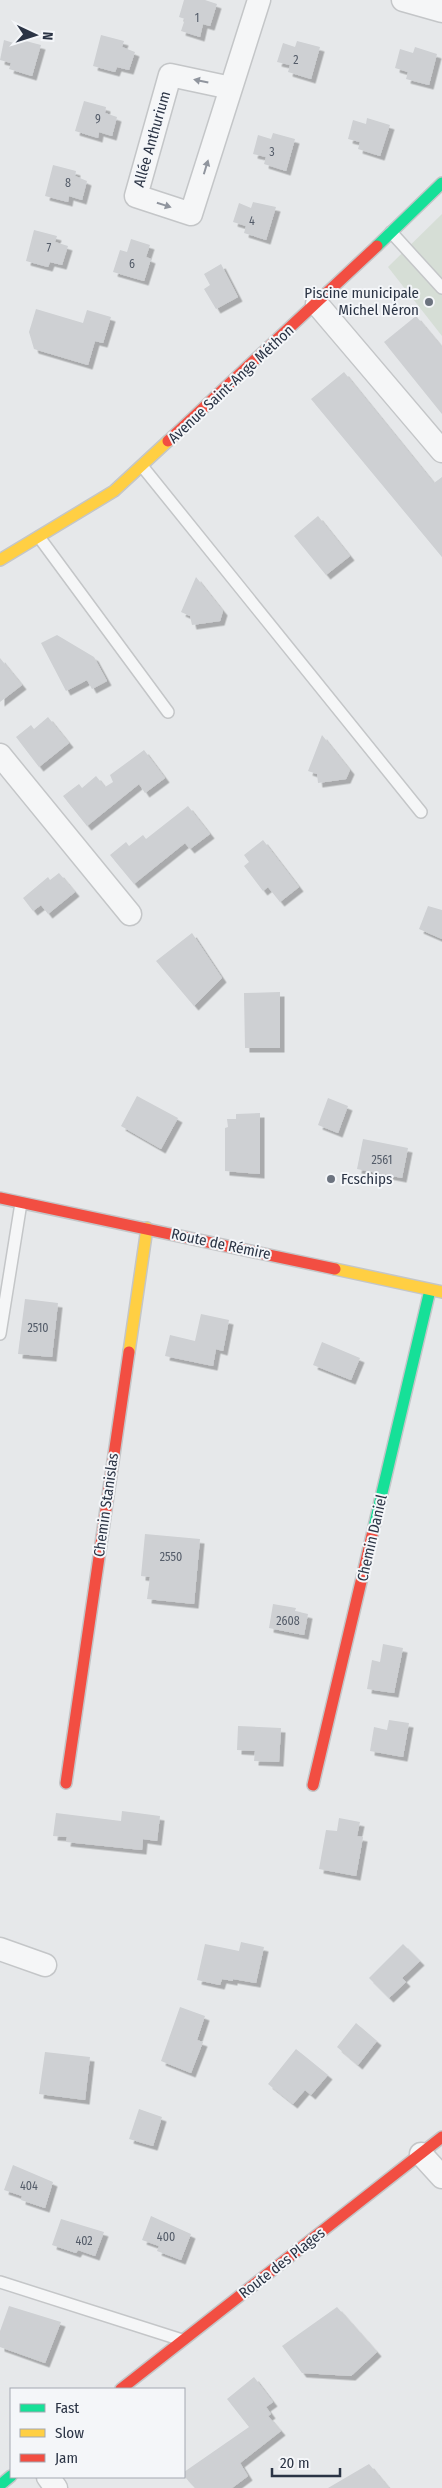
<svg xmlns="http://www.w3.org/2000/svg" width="442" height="2488" font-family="'Fira Sans Condensed',sans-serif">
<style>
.green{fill:#d6ded6}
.building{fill:#ced0d3;filter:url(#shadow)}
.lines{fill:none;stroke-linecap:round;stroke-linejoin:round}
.lane-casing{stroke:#c4c6c8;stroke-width:14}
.street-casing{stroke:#c4c6c8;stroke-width:25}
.fast-casing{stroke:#c4c6c8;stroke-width:14}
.slow-casing{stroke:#c4c6c8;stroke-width:14}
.jam-casing{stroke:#c4c6c8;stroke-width:14}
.lane{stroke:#f5f6f7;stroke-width:11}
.street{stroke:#f5f6f7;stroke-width:22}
.fast{stroke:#16e098;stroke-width:11}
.slow{stroke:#ffcf43;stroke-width:11}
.jam{stroke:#f24e42;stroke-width:11}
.oneway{fill:#90959e}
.poi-dot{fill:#6c737f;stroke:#f4f6f9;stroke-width:2}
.labels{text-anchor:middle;stroke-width:4;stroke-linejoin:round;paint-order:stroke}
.number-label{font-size:12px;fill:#545c69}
.street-label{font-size:15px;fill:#2b3445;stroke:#f4f6f9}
.poi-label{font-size:15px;fill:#2b3445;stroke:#f4f6f9;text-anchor:end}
</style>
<defs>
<filter id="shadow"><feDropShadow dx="4.5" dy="4.5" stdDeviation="0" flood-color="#0004"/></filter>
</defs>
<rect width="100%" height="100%" fill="#e6e8ea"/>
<polygon class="green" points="442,214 442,336 388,267"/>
<g class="building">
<polygon points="184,0 205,0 217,4 210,26 203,24 200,37 181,31 185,19 179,17"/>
<polygon points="101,35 124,41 122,47 135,52 129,70 117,67 115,72 93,66"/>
<polygon points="18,39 41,45 32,76 9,69 11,63 0,60 4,40 17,44"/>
<polygon points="297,41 320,47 311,79 288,72 290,65 277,62 283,43 295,47"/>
<polygon points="415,47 437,54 429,85 406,79 408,72 395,68 400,49 413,53"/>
<polygon points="84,101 106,107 105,113 117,117 112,136 99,132 98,138 75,131"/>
<polygon points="367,118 390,125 380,156 358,149 360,142 348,139 353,120 366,124"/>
<polygon points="273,133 295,139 286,171 264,164 266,157 253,154 258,135 271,139"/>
<polygon points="53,165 76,171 75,176 87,181 82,200 69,196 68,202 45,196"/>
<polygon points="253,202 276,207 266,240 244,233 246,226 233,222 239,203 251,208"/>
<polygon points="34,230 57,236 55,242 68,246 62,265 50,262 48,267 26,261"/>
<polygon points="131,239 150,245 146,257 151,259 144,281 113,272 120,250 127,252"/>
<polygon points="221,264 238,297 216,309 204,289 210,285 204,274"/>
<polygon points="36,309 83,323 87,310 111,317 103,343 95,341 88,365 34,349 29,332"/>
<polygon points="416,316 442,347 442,414 384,342"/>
<polygon points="344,372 434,483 442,477 442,557 311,399"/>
<polygon points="318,516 350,556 326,575 294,536"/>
<polygon points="196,577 223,611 220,621 192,625 190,616 181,612"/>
<polygon points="57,635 94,657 107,681 92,689 87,680 66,691 41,643"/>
<polygon points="0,658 22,685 0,702"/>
<polygon points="48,717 69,743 39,767 16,737 31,725 34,729"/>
<polygon points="322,735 350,770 346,779 318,783 317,774 308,771"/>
<polygon points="144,750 165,778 145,793 139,784 87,826 63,796 79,784 82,788 96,776 105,787 113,782 110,775"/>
<polygon points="188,806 210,834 190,849 185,843 134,884 110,855 126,842 129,846 143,835 146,839"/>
<polygon points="263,840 299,887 280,902 268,887 263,891 244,866 249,862 244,855"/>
<polygon points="59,873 75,892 48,914 41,905 33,911 23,898 48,877 50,880"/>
<polygon points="428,906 442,910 442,939 419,929"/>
<polygon points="192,933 222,978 194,1006 156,961"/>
<polygon points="280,992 280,1048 245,1048 244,993"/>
<polygon points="137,1096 178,1118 161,1149 121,1126"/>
<polygon points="328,1098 348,1106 338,1133 318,1125"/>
<polygon points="260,1113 260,1174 225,1171 225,1128 228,1127 227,1119 236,1119 236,1114"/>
<polygon points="363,1139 408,1148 402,1178 357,1169"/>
<polygon points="25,1299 58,1303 52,1357 18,1354"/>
<polygon points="201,1314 229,1320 223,1351 216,1349 213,1366 165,1356 170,1335 195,1341"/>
<polygon points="322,1342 360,1358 351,1380 313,1365"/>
<polygon points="145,1534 200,1539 194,1604 147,1599 150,1577 141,1576"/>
<polygon points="273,1604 296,1608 295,1611 308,1614 304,1635 269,1628"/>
<polygon points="383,1644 403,1648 394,1693 367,1689 372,1660 380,1662"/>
<polygon points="389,1720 409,1723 403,1757 370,1751 374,1727 387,1730"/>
<polygon points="238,1726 281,1728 279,1762 254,1761 255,1751 237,1750"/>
<polygon points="122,1811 160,1816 157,1841 143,1839 142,1850 66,1842 67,1837 53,1836 56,1813 121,1821"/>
<polygon points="339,1818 360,1822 357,1836 363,1837 356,1876 319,1869 326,1830 337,1831"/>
<polygon points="241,1942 264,1947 256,1983 233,1979 233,1981 222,1979 220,1985 197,1980 205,1944 239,1951"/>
<polygon points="403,1944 420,1961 402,1978 406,1982 389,1998 369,1978"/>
<polygon points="180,2007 205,2016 197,2040 203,2042 191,2073 161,2061"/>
<polygon points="356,2023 377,2041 358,2065 337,2047"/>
<polygon points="296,2049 328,2075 311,2095 305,2090 293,2104 268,2084"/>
<polygon points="45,2052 90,2057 85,2100 39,2094"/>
<polygon points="139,2109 162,2117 153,2146 129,2139"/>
<polygon points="13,2165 53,2182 45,2208 21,2200 22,2196 4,2190"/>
<polygon points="151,2216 191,2234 181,2260 157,2251 159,2246 142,2240"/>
<polygon points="61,2219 104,2232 95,2256 78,2250 76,2253 52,2245"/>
<polygon points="9,2306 61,2322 45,2363 0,2347 0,2331"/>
<polygon points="337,2307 377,2352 351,2376 302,2373 282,2346"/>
<polygon points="254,2377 273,2402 266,2407 271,2414 268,2416 281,2431 240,2463 248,2476 232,2488 195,2488 184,2476 184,2472 249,2427 227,2399"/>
<polygon points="369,2464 389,2488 328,2488"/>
</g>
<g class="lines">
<g class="lane-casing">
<g id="lane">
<polyline points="391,232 442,288"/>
<polyline points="142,466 421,812"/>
<polyline points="39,537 168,712"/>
<polyline points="0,1334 21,1203"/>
<polyline points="0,2282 182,2340"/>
</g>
</g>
<g class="street-casing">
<g id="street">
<polyline points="403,0 442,11"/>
<polyline points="231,88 170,75 136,196 191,214 259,0"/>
<polyline points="317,304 442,451"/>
<polyline points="0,755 130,914"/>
<polyline points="0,1949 45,1965"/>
<polyline points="421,2154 442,2177"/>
<polyline points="48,2477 56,2488"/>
</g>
</g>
<g class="fast-casing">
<g id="fast">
<polyline points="377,246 442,183"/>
<polyline points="373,1531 430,1290"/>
<polyline points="0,2485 11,2476"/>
</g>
</g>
<g class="slow-casing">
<g id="slow">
<polyline points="0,560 114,491 168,441"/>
<polyline points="335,1269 442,1292"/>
<polyline points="129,1352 147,1228"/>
</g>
</g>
<g class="jam-casing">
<g id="jam">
<polyline points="168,441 377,246"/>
<polyline points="0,1198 335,1269"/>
<polyline points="66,1783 129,1352"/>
<polyline points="313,1785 373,1531"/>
<polyline points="121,2389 442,2137"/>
</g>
</g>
<use href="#lane" class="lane"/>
<use href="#street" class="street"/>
<use href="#fast" class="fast"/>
<use href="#slow" class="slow"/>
<use href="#jam" class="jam"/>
</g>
<defs><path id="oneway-solid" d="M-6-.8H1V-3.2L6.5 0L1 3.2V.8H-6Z" transform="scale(1.25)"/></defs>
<g class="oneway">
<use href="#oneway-solid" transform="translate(201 81) rotate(-168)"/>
<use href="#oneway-solid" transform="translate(206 167) rotate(-73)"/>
<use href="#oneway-solid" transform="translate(164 205) rotate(18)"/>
</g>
<g class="poi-dot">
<circle cx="429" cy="302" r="5"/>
<circle cx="331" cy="1179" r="5"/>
</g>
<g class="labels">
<g class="number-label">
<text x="197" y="22">1</text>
<text x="296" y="64">2</text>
<text x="98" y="123">9</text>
<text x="272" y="156">3</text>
<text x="68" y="187">8</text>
<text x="252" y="225">4</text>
<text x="49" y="252">7</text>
<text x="132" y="268">6</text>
<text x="382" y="1164">2561</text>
<text x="38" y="1332">2510</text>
<text x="171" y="1561">2550</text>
<text x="288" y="1625">2608</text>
<text x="29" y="2190">404</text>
<text x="166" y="2241">400</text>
<text x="84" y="2245">402</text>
</g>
<g class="street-label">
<text transform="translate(152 139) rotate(-74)" y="5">Allée Anthurium</text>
<text transform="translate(231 384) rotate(-43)" y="5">Avenue Saint-Ange Méthon</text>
<text transform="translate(221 1244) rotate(12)" y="5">Route de Rémire</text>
<text transform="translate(106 1505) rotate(-82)" y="5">Chemin Stanislas</text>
<text transform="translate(372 1538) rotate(-77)" y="5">Chemin Daniel</text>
<text transform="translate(282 2263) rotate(-38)" y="5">Route des Plages</text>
</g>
<g class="poi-label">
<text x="419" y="298">Piscine municipale<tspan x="419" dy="17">Michel Néron</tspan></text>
<text x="341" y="1184" text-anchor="start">Fcschips</text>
</g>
</g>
<rect x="10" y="2388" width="175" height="90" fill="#f4f6f9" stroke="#a4a8b1"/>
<rect x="20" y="2404" width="25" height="8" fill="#16e098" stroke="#a4a8b1"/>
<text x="55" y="2413" font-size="15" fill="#2b3445">Fast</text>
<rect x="20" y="2429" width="25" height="8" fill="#ffcf43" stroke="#a4a8b1"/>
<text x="55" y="2438" font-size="15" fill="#2b3445">Slow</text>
<rect x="20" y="2454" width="25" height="8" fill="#f24e42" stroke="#a4a8b1"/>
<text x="55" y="2463" font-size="15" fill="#2b3445">Jam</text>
<g transform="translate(35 35) rotate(94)" stroke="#f4f6f9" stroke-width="4" paint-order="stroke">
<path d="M0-4L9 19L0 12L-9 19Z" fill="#2b3445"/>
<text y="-8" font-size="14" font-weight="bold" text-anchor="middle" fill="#2b3445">N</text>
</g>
<path d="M272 2468v8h68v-8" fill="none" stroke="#2b3445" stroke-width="2.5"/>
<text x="280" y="2468" font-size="15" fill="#2b3445" stroke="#f4f6f9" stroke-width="4" paint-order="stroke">20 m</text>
</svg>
